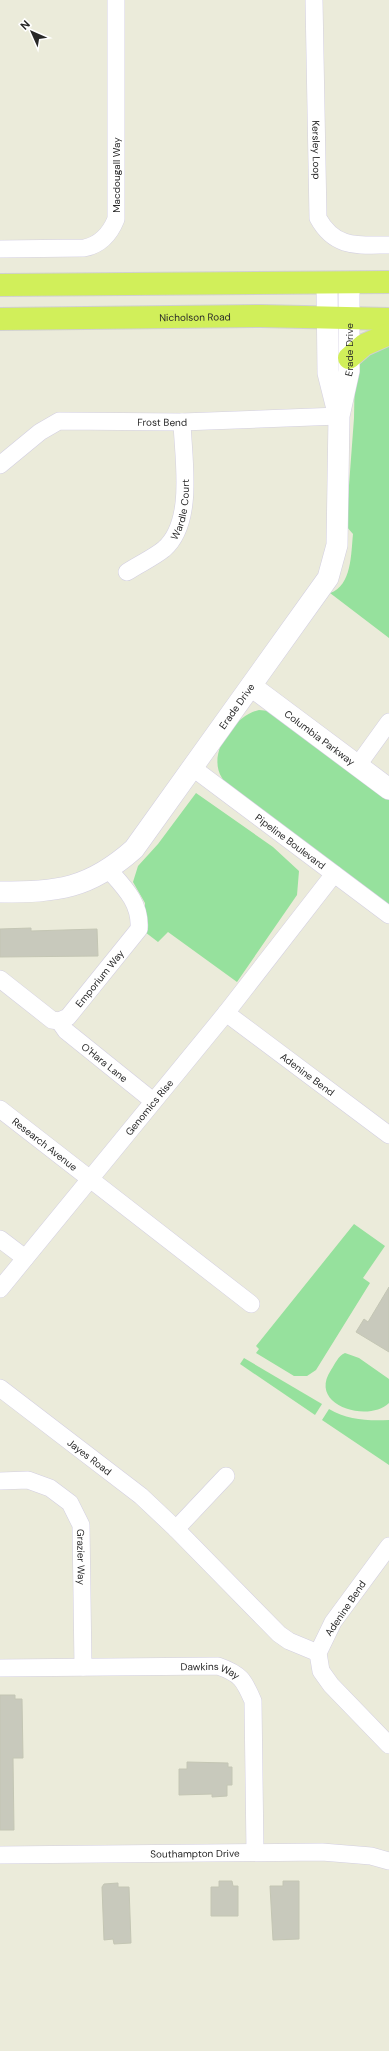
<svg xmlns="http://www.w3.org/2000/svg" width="389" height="2051" font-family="'DM Sans',sans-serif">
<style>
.green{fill:#96e19d}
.building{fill:#c8c9bc;stroke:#c4c6b4}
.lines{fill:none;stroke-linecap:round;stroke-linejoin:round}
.minor-casing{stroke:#d3cfe1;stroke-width:18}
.tertiary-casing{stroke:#d3cfe1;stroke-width:22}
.primary-casing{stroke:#d0d0d0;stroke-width:24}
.minor{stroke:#fff;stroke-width:17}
.tertiary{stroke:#fff;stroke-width:21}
.primary{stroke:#d1ef5a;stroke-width:22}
.labels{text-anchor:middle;stroke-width:3;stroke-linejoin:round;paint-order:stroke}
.street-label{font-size:10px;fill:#282828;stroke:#fff}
</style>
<rect width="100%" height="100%" fill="#ebebda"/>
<g class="green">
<path d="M389,338V638L330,593C352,586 351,553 353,534L346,526L354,418L355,364Z"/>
<path d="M259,710L269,711L389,797V905L233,789C229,786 224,782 222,778C206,753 235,715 259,710Z"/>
<polygon points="196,793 273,847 299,871 297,895 237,982 168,932 158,942 145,932 145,903 133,882 138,866 158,844"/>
<polygon points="354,1224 385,1246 363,1278 370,1283 316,1370 307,1376 294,1376 256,1353 259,1349 256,1346"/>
<path d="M345,1353L359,1358L389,1379V1403C369,1423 307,1406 331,1370C335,1364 338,1356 345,1353Z"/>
<polygon points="244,1358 322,1404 315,1415 240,1364"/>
<path d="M329,1409C347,1420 368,1421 389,1420V1465L322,1420Z"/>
</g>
<g class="building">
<polygon points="31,928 31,931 97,929 98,956 0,957 0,929"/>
<polygon points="389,1287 389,1352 356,1332 364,1319 368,1322"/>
<polygon points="0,1695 15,1695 15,1699 22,1699 23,1758 13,1758 14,1830 0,1830"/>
<polygon points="187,1762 228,1763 228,1767 232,1767 232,1785 227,1785 227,1796 212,1797 212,1794 179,1795 179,1769 187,1769"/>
<polygon points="219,1881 232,1881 233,1886 238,1886 238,1916 211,1916 211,1887 219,1887"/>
<polygon points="283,1881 299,1881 299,1939 273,1940 270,1886 283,1886"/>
<polygon points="118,1883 118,1887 129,1887 131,1943 114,1944 113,1939 104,1940 102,1887 104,1884"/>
</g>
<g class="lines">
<g class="minor-casing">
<g id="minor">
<path id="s1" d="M314,0L318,218C335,249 358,245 389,245"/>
<path d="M0,249L84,248C100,245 110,234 116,219V0"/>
<path id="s2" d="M0,465L40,432L59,421L182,422L339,416"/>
<path id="s3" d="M127,572C139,564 153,558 164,549C195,522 183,458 182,422"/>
<polyline points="358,765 389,722"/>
<path id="s4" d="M193,768L389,915"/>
<path id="s5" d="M0,979L52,1020L59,1021L68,1017L139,929C141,903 124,887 108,869"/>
<path id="s6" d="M226,1013L389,1135"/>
<path id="s7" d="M59,1021L66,1031L153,1101"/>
<path id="s8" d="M0,1109L251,1304"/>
<polyline points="0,1239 25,1258"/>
<path id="s9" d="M0,1289L226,1013L334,874"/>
<path id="s10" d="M0,1388L141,1496L176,1529L279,1634L289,1641L318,1653"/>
<path id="s11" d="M0,1481L28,1480L50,1488L70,1503L81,1525L83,1667"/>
<polyline points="176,1529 226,1476"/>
<polyline points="389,1546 333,1622 318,1653 321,1671 331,1685 389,1745"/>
<path id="s12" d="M0,1668L218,1666C241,1674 244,1680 253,1701L255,1852"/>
<path id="s13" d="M0,1855L322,1852L371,1856L389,1861"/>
</g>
</g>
<g class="tertiary-casing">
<g id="tertiary">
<polyline points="327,283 328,373 338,413"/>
<path id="s14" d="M251,686L389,789"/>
<path id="s15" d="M0,892C58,892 89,889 134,849L328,578L337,545L339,416L349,371V283"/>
</g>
</g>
<g class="primary-casing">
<g id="primary">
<polyline points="0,285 389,282"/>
<path id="s16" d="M0,319L261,316L389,319"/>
<polyline points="349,358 364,345 389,334"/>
</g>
</g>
<use href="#minor" class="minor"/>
<use href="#tertiary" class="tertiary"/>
<use href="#primary" class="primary"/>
</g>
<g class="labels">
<g class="street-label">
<text dy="4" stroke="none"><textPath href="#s1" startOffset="150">Kersley Loop</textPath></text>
<text transform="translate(116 175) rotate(-90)" y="4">Macdougall Way</text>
<text dy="4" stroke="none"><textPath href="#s16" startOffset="195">Nicholson Road</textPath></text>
<text dy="4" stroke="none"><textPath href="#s15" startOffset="709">Erade Drive</textPath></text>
<text dy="4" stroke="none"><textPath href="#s2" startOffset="177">Frost Bend</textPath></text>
<text dy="4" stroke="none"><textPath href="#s3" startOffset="88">Wardle Court</textPath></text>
<text dy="4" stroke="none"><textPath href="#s15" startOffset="321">Erade Drive</textPath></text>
<text dy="4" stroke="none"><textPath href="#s14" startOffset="86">Columbia Parkway</textPath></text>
<text dy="4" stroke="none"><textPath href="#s4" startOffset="122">Pipeline Boulevard</textPath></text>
<text dy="4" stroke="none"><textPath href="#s5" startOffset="133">Emporium Way</textPath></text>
<text dy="4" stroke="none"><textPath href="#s7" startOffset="62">O'Hara Lane</textPath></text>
<text dy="4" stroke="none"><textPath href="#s6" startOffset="102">Adenine Bend</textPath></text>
<text dy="4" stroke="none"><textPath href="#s9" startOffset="235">Genomics Rise</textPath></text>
<text dy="4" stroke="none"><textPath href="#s8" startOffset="57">Research Avenue</textPath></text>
<text dy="4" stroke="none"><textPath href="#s10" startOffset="113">Jayes Road</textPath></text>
<text dy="4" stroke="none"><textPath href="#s11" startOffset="133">Grazier Way</textPath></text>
<text transform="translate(345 1608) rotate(-56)" y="4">Adenine Bend</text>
<text dy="4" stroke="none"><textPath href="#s12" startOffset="211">Dawkins Way</textPath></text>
<text dy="4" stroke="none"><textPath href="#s13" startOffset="195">Southampton Drive</textPath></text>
</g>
</g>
<g transform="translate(32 32) rotate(315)" stroke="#ffffff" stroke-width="3" paint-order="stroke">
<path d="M0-3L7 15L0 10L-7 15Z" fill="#282828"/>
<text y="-6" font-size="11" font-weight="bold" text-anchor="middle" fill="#282828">N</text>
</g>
</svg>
